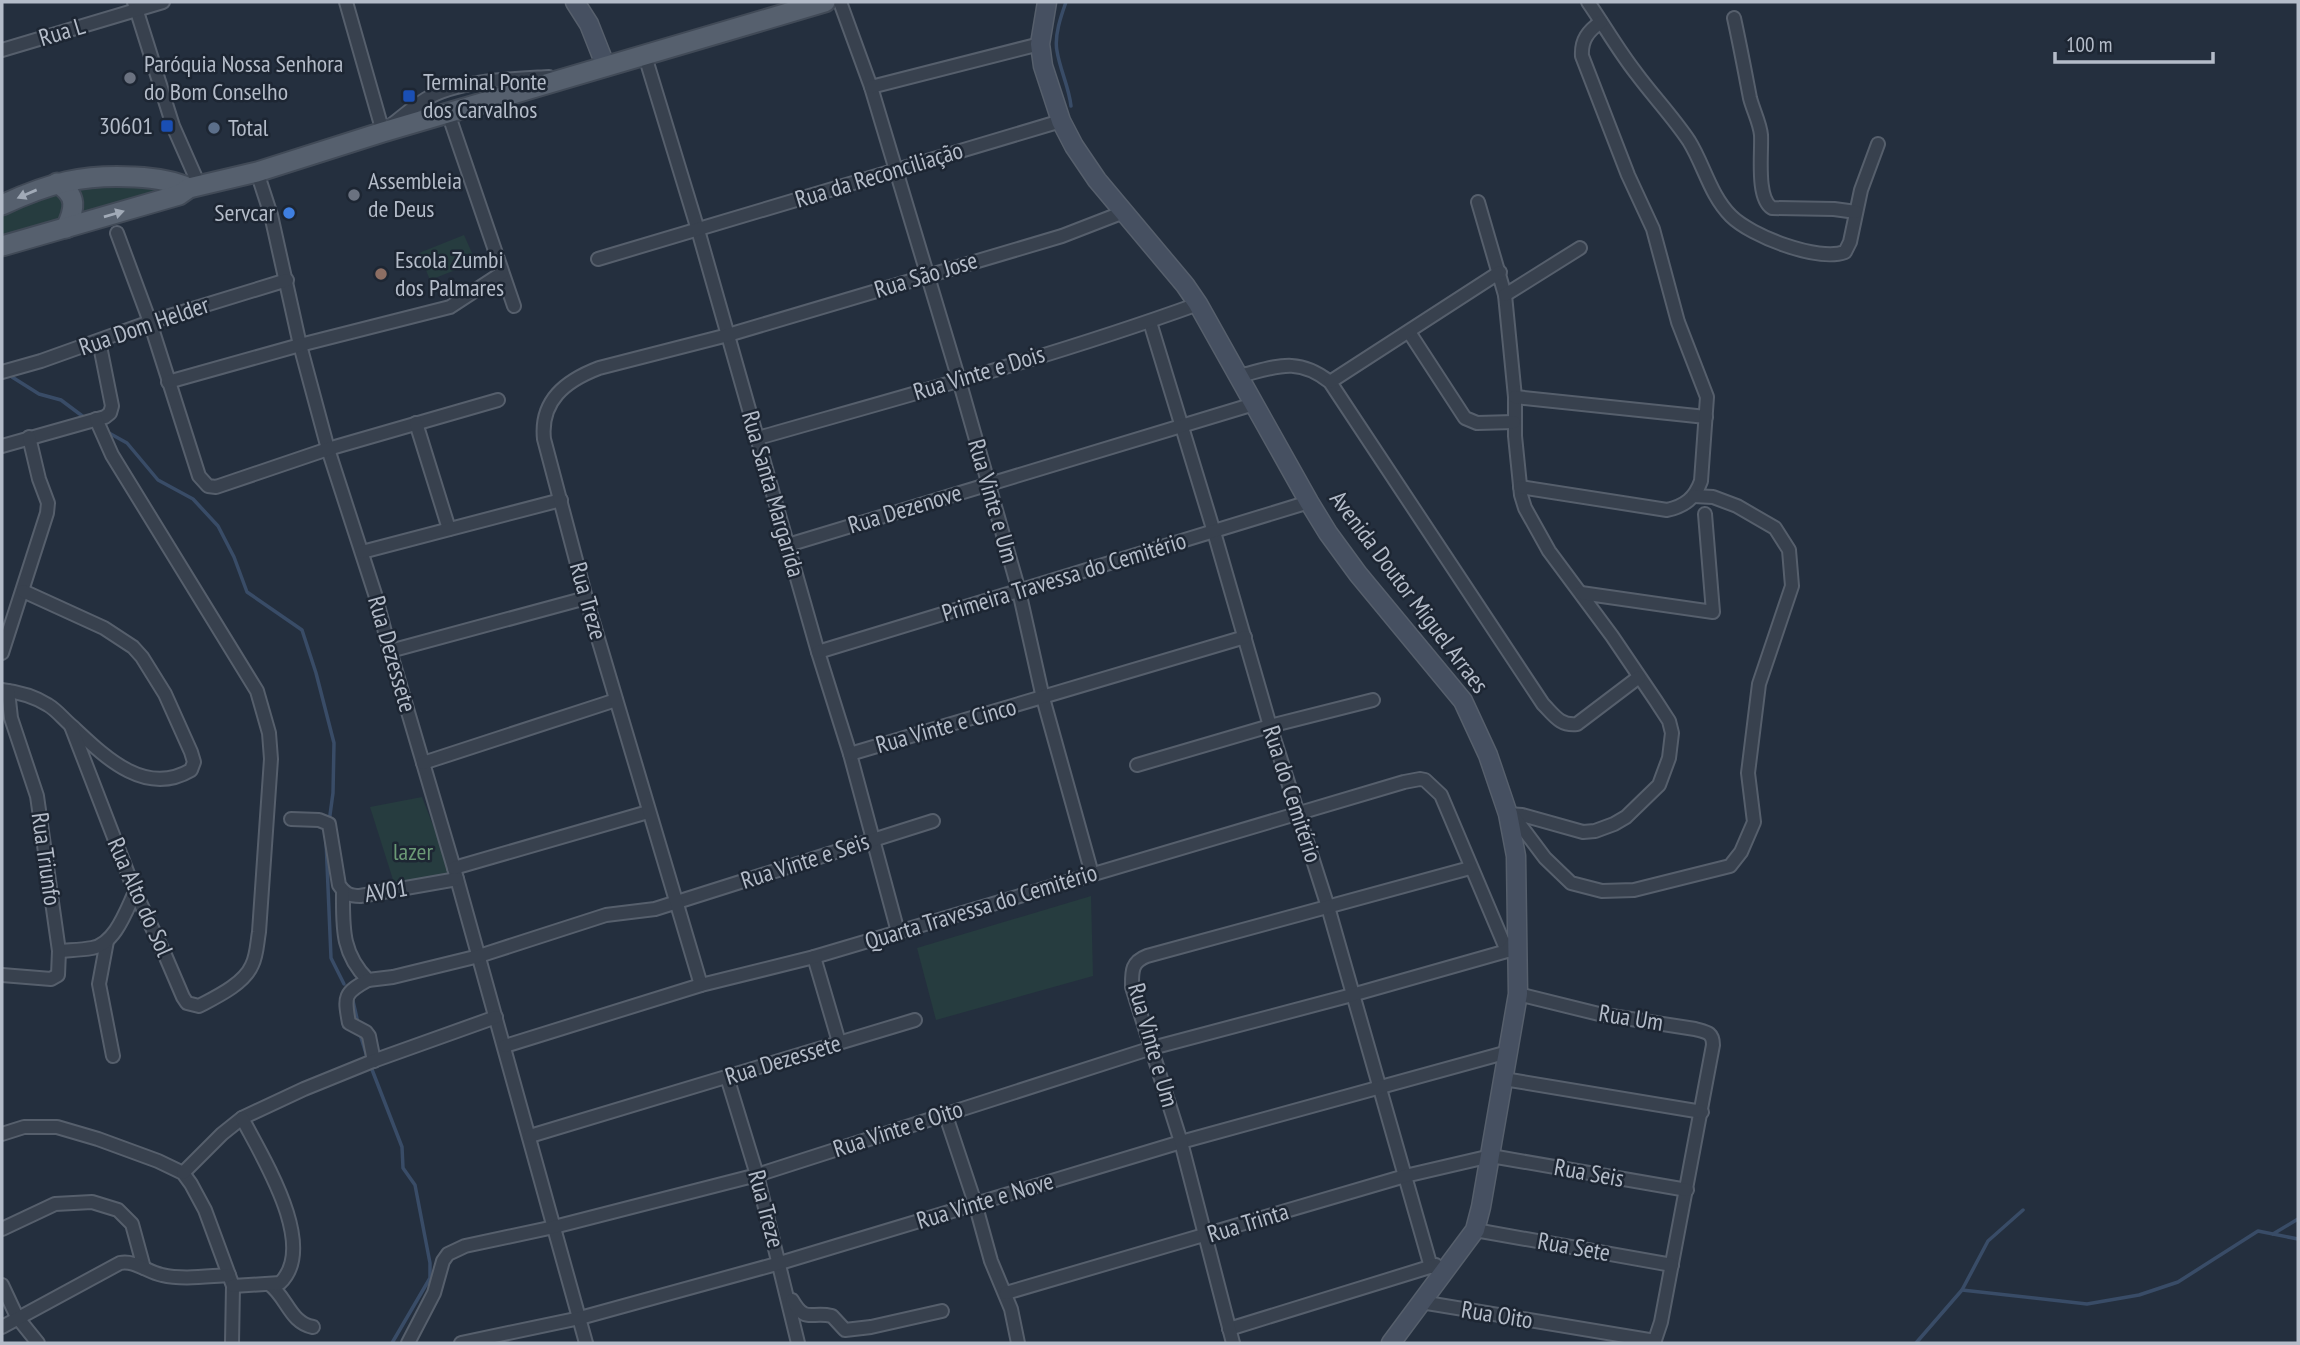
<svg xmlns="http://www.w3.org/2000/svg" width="2300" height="1345" font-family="'PT Sans Narrow',sans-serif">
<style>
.green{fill:#263c3f}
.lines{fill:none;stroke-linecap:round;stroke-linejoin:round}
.stream{stroke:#394c67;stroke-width:3.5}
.street-casing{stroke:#565f6c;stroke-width:16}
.secondary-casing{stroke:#565f6c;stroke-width:21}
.primary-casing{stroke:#414a57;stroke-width:23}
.street{stroke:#38414e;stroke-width:12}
.secondary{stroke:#465061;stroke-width:18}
.primary{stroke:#56606e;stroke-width:19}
.oneway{fill:#a1aab7}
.worship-dot{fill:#6b7280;stroke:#1d2633;stroke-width:2.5}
.transit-dot{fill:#1a4fb4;stroke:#1d2633;stroke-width:2.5}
.service-dot{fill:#5c6f8a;stroke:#1d2633;stroke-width:2.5}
.shop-dot{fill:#3f7fe0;stroke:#1d2633;stroke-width:2.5}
.education-dot{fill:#8d6e63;stroke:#1d2633;stroke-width:2.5}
.labels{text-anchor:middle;stroke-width:5;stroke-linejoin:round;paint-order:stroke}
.street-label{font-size:24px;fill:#b4bcc9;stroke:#1d2633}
.poi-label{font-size:24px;fill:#b4bcc9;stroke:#1d2633;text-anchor:start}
.park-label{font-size:24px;fill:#6b9a76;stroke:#1d2633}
</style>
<rect width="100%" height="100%" fill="#242f3e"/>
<g class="green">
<path d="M72,183L179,187L78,220C86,204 84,195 72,183Z"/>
<polygon points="55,193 65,196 62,218 2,235 2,213"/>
<polygon points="464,235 476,262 430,280 419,253"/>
<polygon points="422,797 453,877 395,886 370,807"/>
<polygon points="1091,896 1093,976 936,1020 917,948"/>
</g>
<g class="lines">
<g class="stream">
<path d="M1066,2C1061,16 1054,36 1057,51C1060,70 1069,87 1071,106"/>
<polyline points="12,377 39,394 61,400 85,418"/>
<polyline points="109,433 127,443 158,480 193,499 218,526 234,557 247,592 302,630 316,673 334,743 333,793 329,822"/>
<polyline points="326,840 331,958 344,984"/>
<polyline points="353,1001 358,1023"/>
<polyline points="360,1034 368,1060"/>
<polyline points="371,1067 402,1147 403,1168 415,1185 430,1263 430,1278 392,1343"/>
<polyline points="2273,1234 2298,1219"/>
<polyline points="1962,1290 2087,1304 2139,1295 2178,1282 2258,1231 2298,1239"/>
<polyline points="1916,1343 1962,1290 1988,1241 2023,1210"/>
</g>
<g class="street-casing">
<g id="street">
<polyline points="134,2 173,126 199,185"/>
<path d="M346,2L383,132C397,121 411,108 426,99C457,80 514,79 549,77"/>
<polyline points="840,2 871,87 959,380 1019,591 1043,698 1092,874"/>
<path d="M1588,2C1604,25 1618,50 1636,73C1653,96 1673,117 1689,141C1704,165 1710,195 1731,216C1751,236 1818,262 1845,252L1850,242L1861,190L1878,144"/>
<path d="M1734,18C1740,45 1745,72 1750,98C1753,110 1760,123 1761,135C1762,153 1756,198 1772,208L1834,209L1856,212"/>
<polyline points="2,50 163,2"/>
<polyline points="645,56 698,230 818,652 850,754 898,932"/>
<polyline points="871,87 1040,44"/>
<polyline points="448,113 514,306"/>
<polyline points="257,172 271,215 300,345 328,449 375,594 390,651 454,868 586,1343"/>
<polyline points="1478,202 1505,295 1515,397 1515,436 1521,495 1525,508 1549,551 1612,636 1656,701 1669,721 1672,733 1669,758 1659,785 1626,817 1614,824 1595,831 1583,832 1522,815 1508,814"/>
<polyline points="117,233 150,322 199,476 208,486 216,487 328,449 498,400"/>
<polyline points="598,259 1061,121"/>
<polyline points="1505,295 1580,248"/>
<polyline points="1150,322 1214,532 1270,726 1328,907 1431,1267"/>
<polyline points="1409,332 1465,418 1477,423 1514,422"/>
<polyline points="2,372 41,361 150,322 287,280"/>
<path d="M1239,376C1276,367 1297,356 1330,382L1543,704C1554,715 1560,726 1577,724L1639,677"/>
<polyline points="168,382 300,345 450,307 502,273"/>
<polyline points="1330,382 1500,272"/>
<polyline points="1515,397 1706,417"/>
<polyline points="416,423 449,529"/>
<path d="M758,438C905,396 1054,356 1198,304"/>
<polyline points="2,446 105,417 110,413 112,406 99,341"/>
<path d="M1520,487L1667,510C1685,506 1695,498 1701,481L1707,397L1678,322L1653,229L1628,175L1582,56C1581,40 1588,31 1601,22"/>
<polyline points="788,545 1254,404"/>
<polyline points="362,552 561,500"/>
<polyline points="1581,593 1713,612 1705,514"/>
<polyline points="390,651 586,598"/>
<polyline points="818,652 1309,502"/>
<polyline points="2,653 47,513 48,503 39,479 29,437"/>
<path d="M2,690C19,692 34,696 48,705C58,711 64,720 73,727C105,757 145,797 191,770L194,762L191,752L165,694L142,657L133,647L104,628L23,591"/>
<path d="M71,726L135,892L165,955L183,997L187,1003L199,1006C216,997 244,984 252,965C257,955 257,943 259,932L271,759L269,733L257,691L112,455L96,419"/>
<polyline points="850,754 1245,637"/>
<polyline points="423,763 616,700"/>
<polyline points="1137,765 1270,726 1373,700"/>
<polyline points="1512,814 1545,858 1571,883 1602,891 1634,890 1730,866 1741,852 1754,822 1748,773 1759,684 1792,586 1789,550 1775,528 1737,506 1713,497 1694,496"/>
<path d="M291,819L319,820L329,824L339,885C345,894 350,896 360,896L457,879"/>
<polyline points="454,868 648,812"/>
<path d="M343,891C343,927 341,953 368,980L393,977L479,956L606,915L655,909L933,821"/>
<polyline points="107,941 99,984 113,1056"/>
<path d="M59,951C70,950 81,950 92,948C115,944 126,911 135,892"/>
<polyline points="814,957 839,1042"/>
<polyline points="2,975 51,979 58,975 59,951 37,796 11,718 8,691"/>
<path d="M368,980C344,993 344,996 349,1023L366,1032L369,1036L374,1061"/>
<path d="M701,985L586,598L544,439C540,401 565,381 599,368L728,335L1062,236L1124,212"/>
<path d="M1518,994L1599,1014L1695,1029C1706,1032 1713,1032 1713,1045L1661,1322L1654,1343"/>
<polyline points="505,1046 701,985 814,957 1404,782 1420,779 1425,780 1441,795 1507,951"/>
<polyline points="727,1077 757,1175 798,1343"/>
<polyline points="1504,1079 1702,1112"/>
<polyline points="945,1113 975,1203 991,1261 1011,1309 1018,1343"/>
<polyline points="2,1134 24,1127 57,1127 98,1139 158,1161 183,1173 191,1184 205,1210 233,1286 232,1343"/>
<polyline points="530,1136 915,1020"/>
<polyline points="183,1173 222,1134 242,1118 304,1089 373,1061 496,1017"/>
<polyline points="2,1229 55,1204 92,1202 118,1210 132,1224 144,1268"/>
<polyline points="1475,1230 1672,1265"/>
<path d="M269,1284C287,1297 290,1323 313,1327"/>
<polyline points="2,1285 17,1317 38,1343"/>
<path d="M233,1286L280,1283C319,1246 261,1155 242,1118"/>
<polyline points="1006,1293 1405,1176 1491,1156 1687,1190"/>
<path d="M792,1300C806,1324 810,1311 832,1316L845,1330L871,1327L942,1311"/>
<polyline points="1421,1302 1655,1341"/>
<path d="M2,1327L120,1263C135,1260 147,1272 162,1275C183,1280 208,1276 229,1275"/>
<polyline points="1229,1329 1436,1265"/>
<polyline points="408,1343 434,1293 443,1261 448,1254 465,1246 554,1227 757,1175 1152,1048 1352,995 1507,951 1517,936"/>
<polyline points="461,1343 580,1318 780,1263 1181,1142 1508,1052"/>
<path d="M1233,1343L1181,1142L1132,987C1132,972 1131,962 1147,956L1470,868"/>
</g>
</g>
<g class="secondary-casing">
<g id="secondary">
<polyline points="575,2 589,24 606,67"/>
<polyline points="1047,2 1040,44 1043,66 1061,121 1074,146 1097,180 1185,285 1198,304 1309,502 1328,533 1358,574 1463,701 1488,755 1508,814 1516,856 1518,994 1481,1207 1475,1230 1391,1343"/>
</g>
</g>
<g class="primary-casing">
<g id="primary">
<path d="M57,183C78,195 75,209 66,228"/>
<path d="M2,205C49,183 83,174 135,177C154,178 172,180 189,188"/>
<polyline points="2,246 179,195 189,188 257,172 383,132 825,2"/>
</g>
</g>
<use href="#street" class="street"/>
<use href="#secondary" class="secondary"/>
<use href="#primary" class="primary"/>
</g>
<defs><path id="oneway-solid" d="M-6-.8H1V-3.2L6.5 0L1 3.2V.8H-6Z" transform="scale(1.75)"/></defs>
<g class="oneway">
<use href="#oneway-solid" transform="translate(27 194) rotate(157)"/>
<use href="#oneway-solid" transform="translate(114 214) rotate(-16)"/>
</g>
<g class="worship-dot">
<circle cx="130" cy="78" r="7"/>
<circle cx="354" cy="195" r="7"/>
</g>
<g class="transit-dot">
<rect x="402" y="89" width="14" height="14" rx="3.5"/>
<rect x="160" y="119" width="14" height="14" rx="3.5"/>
</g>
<circle class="service-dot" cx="214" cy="128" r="7"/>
<circle class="shop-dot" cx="289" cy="213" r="7"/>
<circle class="education-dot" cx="381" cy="274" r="7"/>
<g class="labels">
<g class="street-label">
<text transform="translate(62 32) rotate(-17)" y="8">Rua L</text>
<text transform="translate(879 175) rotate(-17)" y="8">Rua da Reconciliação</text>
<text transform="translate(926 275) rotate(-17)" y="8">Rua São Jose</text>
<text transform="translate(144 326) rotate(-19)" y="8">Rua Dom Helder</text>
<text transform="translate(979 373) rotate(-17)" y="8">Rua Vinte e Dois</text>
<text transform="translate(773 494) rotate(74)" y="8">Rua Santa Margarida</text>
<text transform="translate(993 501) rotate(74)" y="8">Rua Vinte e Um</text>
<text transform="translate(905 509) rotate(-17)" y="8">Rua Dezenove</text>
<text transform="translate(1064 577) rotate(-17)" y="8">Primeira Travessa do Cemitério</text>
<text transform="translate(1409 592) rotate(53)" y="8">Avenida Doutor Miguel Arraes</text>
<text transform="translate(588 601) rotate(74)" y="8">Rua Treze</text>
<text transform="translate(392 654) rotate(74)" y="8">Rua Dezessete</text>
<text transform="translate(946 726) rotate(-16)" y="8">Rua Vinte e Cinco</text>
<text transform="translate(1292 794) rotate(72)" y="8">Rua do Cemitério</text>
<text transform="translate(46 859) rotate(82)" y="8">Rua Triunfo</text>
<text transform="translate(805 861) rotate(-18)" y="8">Rua Vinte e Seis</text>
<text transform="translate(386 891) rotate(-9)" y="8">AV01</text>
<text transform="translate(140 897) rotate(66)" y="8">Rua Alto do Sol</text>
<text transform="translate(981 907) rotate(-17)" y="8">Quarta Travessa do Cemitério</text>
<text transform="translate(1631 1018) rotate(9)" y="8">Rua Um</text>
<text transform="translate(1153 1045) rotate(74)" y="8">Rua Vinte e Um</text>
<text transform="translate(783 1060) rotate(-17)" y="8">Rua Dezessete</text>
<text transform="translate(898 1129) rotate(-18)" y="8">Rua Vinte e Oito</text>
<text transform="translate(1589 1173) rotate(10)" y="8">Rua Seis</text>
<text transform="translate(985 1201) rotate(-17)" y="8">Rua Vinte e Nove</text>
<text transform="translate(766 1209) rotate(75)" y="8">Rua Treze</text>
<text transform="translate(1248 1223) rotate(-17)" y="8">Rua Trinta</text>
<text transform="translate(1574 1247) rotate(10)" y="8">Rua Sete</text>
<text transform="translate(1497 1315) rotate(9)" y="8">Rua Oito</text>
</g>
<g class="poi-label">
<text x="144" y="72">Paróquia Nossa Senhora<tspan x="144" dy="28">do Bom Conselho</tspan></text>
<text x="423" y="90">Terminal Ponte<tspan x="423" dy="28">dos Carvalhos</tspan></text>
<text x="153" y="134" text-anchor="end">30601</text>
<text x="228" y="136">Total</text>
<text x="368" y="189">Assembleia<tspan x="368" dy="28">de Deus</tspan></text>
<text x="275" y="221" text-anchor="end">Servcar</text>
<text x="395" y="268">Escola Zumbi<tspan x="395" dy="28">dos Palmares</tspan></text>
</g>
<g class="park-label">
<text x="413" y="860">lazer</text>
</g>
</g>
<rect width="2300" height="1345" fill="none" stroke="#b4bcc9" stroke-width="7"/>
<path d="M2055 52v10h158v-10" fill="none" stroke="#b4bcc9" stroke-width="3.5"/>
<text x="2066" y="52" font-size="21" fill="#b4bcc9" stroke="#1d2633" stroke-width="5" paint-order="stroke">100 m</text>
</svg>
